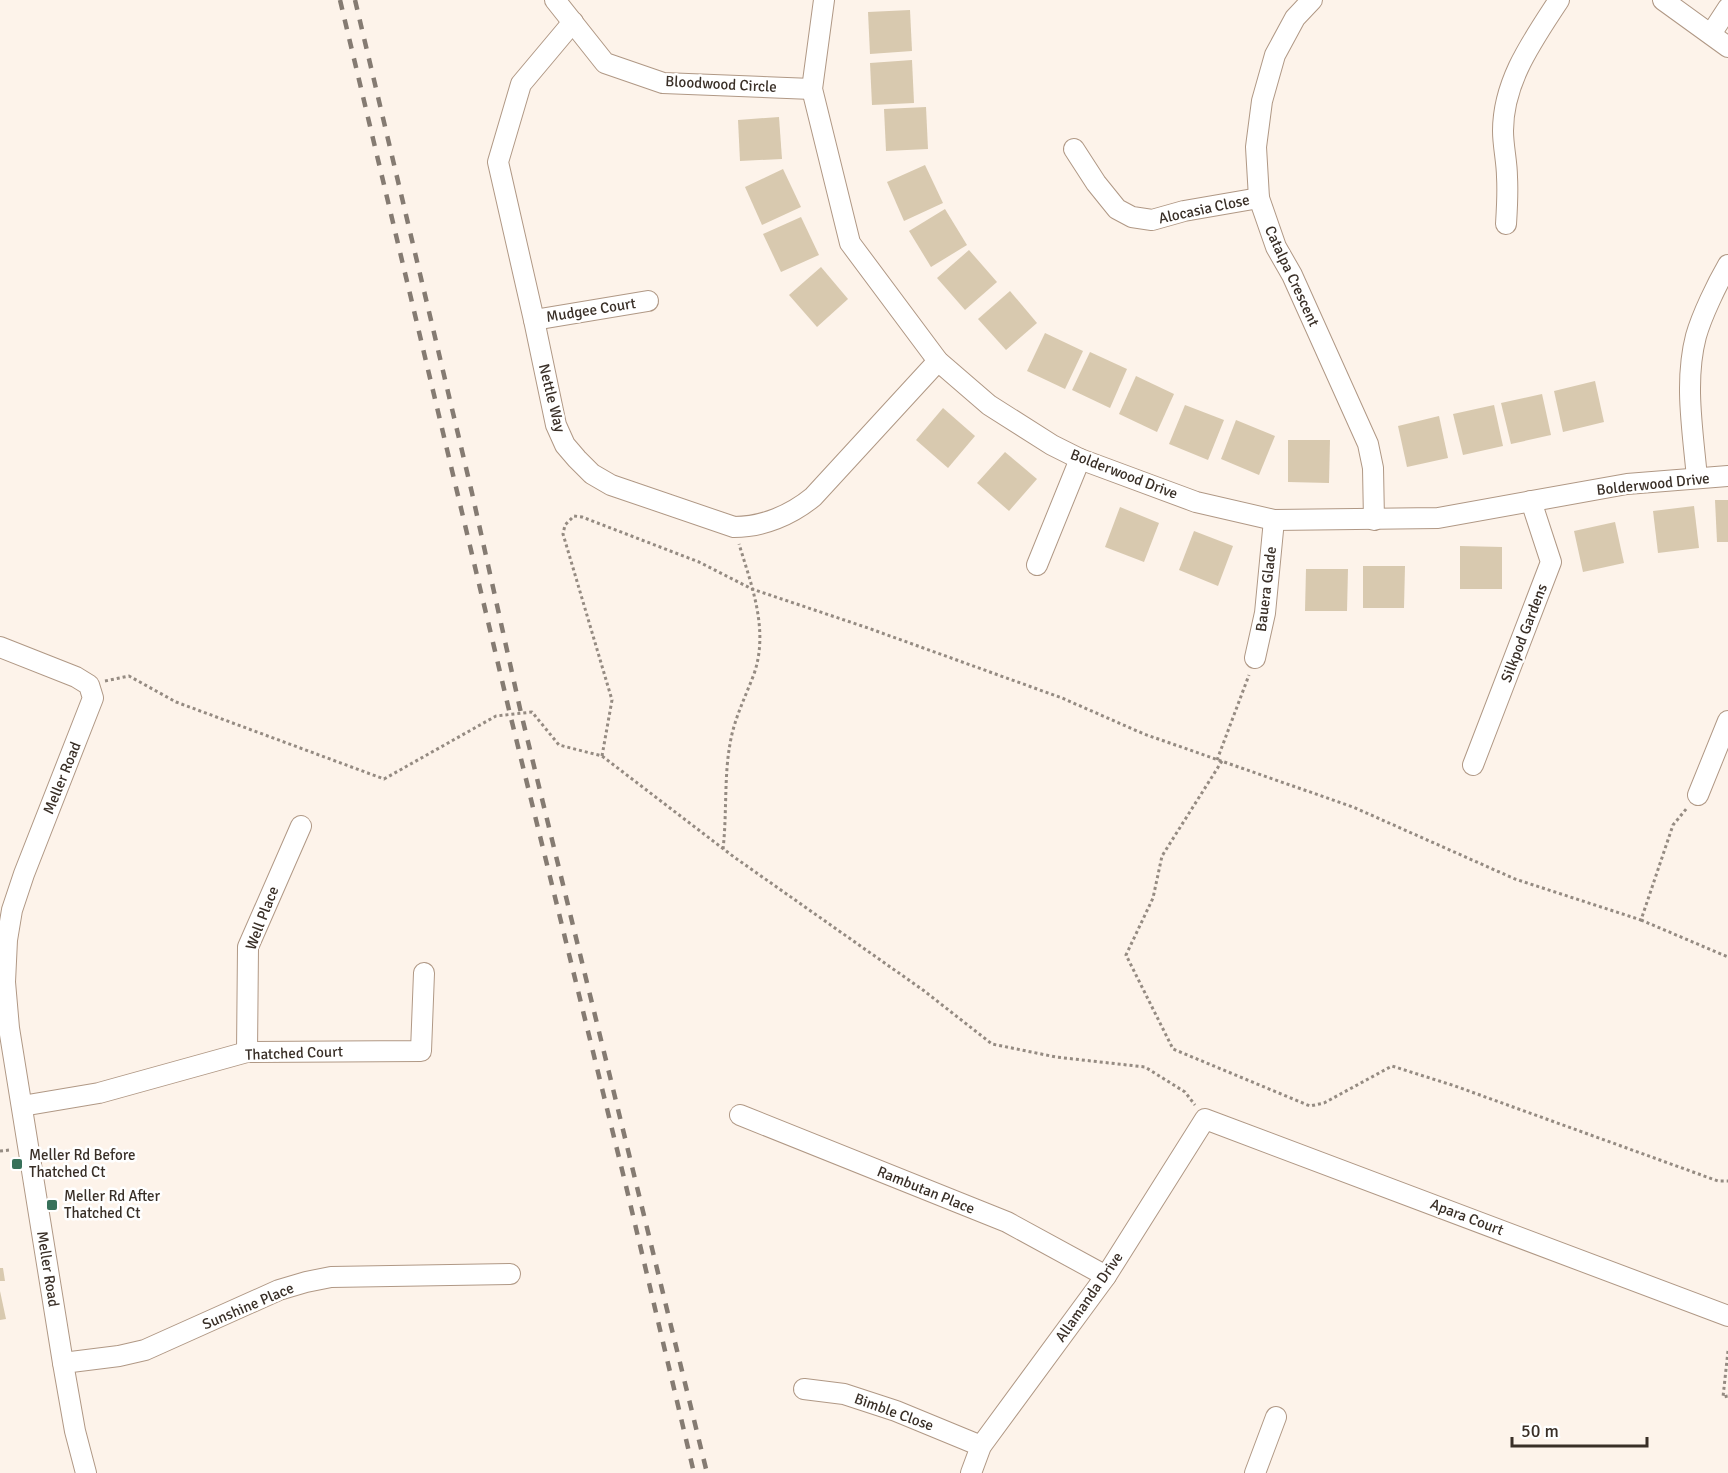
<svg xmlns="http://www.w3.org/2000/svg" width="1728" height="1473" font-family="Signika,sans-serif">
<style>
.building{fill:#d8c9af}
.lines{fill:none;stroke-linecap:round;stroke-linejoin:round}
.minor-casing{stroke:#b09885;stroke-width:22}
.path{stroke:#958b82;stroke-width:3;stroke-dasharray:3 3;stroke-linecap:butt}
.minor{stroke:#fff;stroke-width:20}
.rail{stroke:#857b72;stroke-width:4.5;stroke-dasharray:10 10;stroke-linecap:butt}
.poi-dot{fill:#37715a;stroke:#fff;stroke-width:2}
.labels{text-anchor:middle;stroke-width:5;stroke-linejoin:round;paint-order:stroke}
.street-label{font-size:15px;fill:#392f27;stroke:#fff}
.poi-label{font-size:15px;fill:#392f27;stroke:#fff;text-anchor:start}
</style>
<rect width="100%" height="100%" fill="#fdf3ea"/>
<g class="building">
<polygon points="910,10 912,51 870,54 868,12"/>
<polygon points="912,60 914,103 872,105 870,63"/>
<polygon points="926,107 928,149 886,151 884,109"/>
<polygon points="779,117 782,159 740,161 738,120"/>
<polygon points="925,165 943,203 904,221 887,182"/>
<polygon points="783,169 801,207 762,225 745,187"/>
<polygon points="945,209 967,245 931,267 909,231"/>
<polygon points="801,217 819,255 781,272 763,234"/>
<polygon points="969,250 997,282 965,310 937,278"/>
<polygon points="821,267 848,299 817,327 789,295"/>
<polygon points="1010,291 1037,323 1006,350 978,319"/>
<polygon points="1045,333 1083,351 1065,389 1027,371"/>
<polygon points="1090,352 1127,369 1110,408 1072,390"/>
<polygon points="1136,376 1174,394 1157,432 1119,414"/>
<polygon points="1595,381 1604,422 1563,432 1554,391"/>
<polygon points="1542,394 1551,435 1511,444 1501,403"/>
<polygon points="1185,405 1224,420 1208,460 1169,444"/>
<polygon points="1494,405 1503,446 1463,455 1453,414"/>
<polygon points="943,408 975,436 948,468 916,440"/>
<polygon points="1439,416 1448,458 1407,467 1398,426"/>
<polygon points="1236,420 1275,436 1259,475 1221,459"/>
<polygon points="1288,440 1330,440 1329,483 1288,482"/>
<polygon points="1005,452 1037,479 1009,511 977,483"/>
<polygon points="1715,500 1728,500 1728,542 1717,542"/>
<polygon points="1694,506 1699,548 1658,553 1653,511"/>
<polygon points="1120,507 1159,523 1144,562 1105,547"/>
<polygon points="1615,522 1624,563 1583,572 1574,531"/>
<polygon points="1194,531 1233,546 1218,586 1179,570"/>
<polygon points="1460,546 1502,547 1502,589 1460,589"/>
<polygon points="1363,566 1405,566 1404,608 1363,608"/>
<polygon points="1306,569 1348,569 1347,611 1305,611"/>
<polygon points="0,1268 3,1268 5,1281 0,1281"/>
<polygon points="0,1291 6,1319 0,1320"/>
</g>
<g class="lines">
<g class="minor-casing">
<g id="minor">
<polyline points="555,0 605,63 663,83 812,89"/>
<polyline points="824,0 812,89 850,243 938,361 989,405 1052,445 1080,459 1196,502 1274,520 1438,518 1627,484 1728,476"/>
<polyline points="1312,0 1295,18 1275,55 1262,101 1256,147 1259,198 1276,247 1292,275 1368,444 1373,468 1374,520"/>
<polyline points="1663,0 1728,47"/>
<path d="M573,22L521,84L498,162L534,320L556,425L565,445L577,459L592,474L611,485L734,527C763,527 791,515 813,497L938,361"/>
<polyline points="1711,34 1728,8"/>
<polyline points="1074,149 1096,183 1117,209 1132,217 1152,220 1184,211 1259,198"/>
<path d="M1506,224C1507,208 1508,193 1507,177C1507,162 1503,146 1503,131C1503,81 1533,40 1559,0"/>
<polyline points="534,320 648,301"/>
<path d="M1697,478C1693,432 1684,382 1696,336C1702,315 1717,284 1728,265"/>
<polyline points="1037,565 1080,459"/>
<polyline points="0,647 76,677 89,685 93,698 24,874 12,910 7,940 5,982 9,1028 63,1363 75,1431 86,1473"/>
<polyline points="1255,658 1265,613 1274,520"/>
<polyline points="1473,765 1551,562 1531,501"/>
<polyline points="1698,795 1728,721"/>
<polyline points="247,1052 248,947 301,826"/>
<polyline points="22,1106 99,1093 247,1052 421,1051 424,973"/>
<polyline points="740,1115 1007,1222 1106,1276"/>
<polyline points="63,1363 119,1356 145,1350 279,1290 306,1282 331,1277 510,1274"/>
<polyline points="804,1389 844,1394 896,1411 981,1446"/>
<polyline points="971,1473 981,1446 1106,1276 1205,1119 1728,1316"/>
<polyline points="1255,1473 1276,1417"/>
</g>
</g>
<g class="path">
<polyline points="105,681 129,676 176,702 384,779 496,716 532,712 559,745 602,756 734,857 923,990 992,1044 1056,1057 1145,1067 1185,1092 1195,1105"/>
<polyline points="602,756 612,700 563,534 565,525 574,516 582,517 699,562 752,589 868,628 1062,698 1144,734 1353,807 1515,879 1641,920 1673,825 1687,808"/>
<polyline points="1217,760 1249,675"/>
<polyline points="1222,761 1162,856 1153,898 1126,955 1173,1049 1310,1106 1324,1103 1392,1066 1455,1086 1718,1181 1728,1181"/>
<path d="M723,849C727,815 724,776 730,744C734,719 745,698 754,674C769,630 752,587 739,544"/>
<polyline points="1641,920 1728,957"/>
<polyline points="0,1151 10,1150"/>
<polyline points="1728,1351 1723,1397 1728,1396"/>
</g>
<use href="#minor" class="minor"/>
<g class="rail">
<polyline points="340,0 510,714 626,1186 694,1473"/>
<polyline points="355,0 472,493 521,713 707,1473"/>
</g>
</g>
<g class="poi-dot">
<rect x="11" y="1158" width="12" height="12" rx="3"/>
<rect x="46" y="1199" width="12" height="12" rx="3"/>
</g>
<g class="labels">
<g class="street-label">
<text transform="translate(721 84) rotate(3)" y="5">Bloodwood Circle</text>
<text transform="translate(1204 209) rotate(-12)" y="5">Alocasia Close</text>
<text transform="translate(1292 276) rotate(65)" y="5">Catalpa Crescent</text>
<text transform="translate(591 310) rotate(-9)" y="5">Mudgee Court</text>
<text transform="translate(552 398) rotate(76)" y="5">Nettle Way</text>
<text transform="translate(1124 474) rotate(21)" y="5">Bolderwood Drive</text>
<text transform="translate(1653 484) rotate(-6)" y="5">Bolderwood Drive</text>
<text transform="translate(1266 589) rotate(-83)" y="5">Bauera Glade</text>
<text transform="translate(1524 633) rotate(-69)" y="5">Silkpod Gardens</text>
<text transform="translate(62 778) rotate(-68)" y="5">Meller Road</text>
<text transform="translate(262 918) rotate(-69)" y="5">Well Place</text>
<text transform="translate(294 1053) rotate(-2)" y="5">Thatched Court</text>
<text transform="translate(926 1190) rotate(22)" y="5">Rambutan Place</text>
<text transform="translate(1467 1217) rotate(21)" y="5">Apara Court</text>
<text transform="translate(48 1269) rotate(81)" y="5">Meller Road</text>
<text transform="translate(1089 1297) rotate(-55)" y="5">Allamanda Drive</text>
<text transform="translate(248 1306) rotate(-23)" y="5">Sunshine Place</text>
<text transform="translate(894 1412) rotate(20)" y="5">Bimble Close</text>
</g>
<g class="poi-label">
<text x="29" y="1160">Meller Rd Before<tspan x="29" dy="17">Thatched Ct</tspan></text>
<text x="64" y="1201">Meller Rd After<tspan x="64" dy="17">Thatched Ct</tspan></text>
</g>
</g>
<path d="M1512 1437v9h135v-9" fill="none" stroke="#392f27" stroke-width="3"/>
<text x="1521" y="1437" font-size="18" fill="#392f27" stroke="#ffffff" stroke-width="4.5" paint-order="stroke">50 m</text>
</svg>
